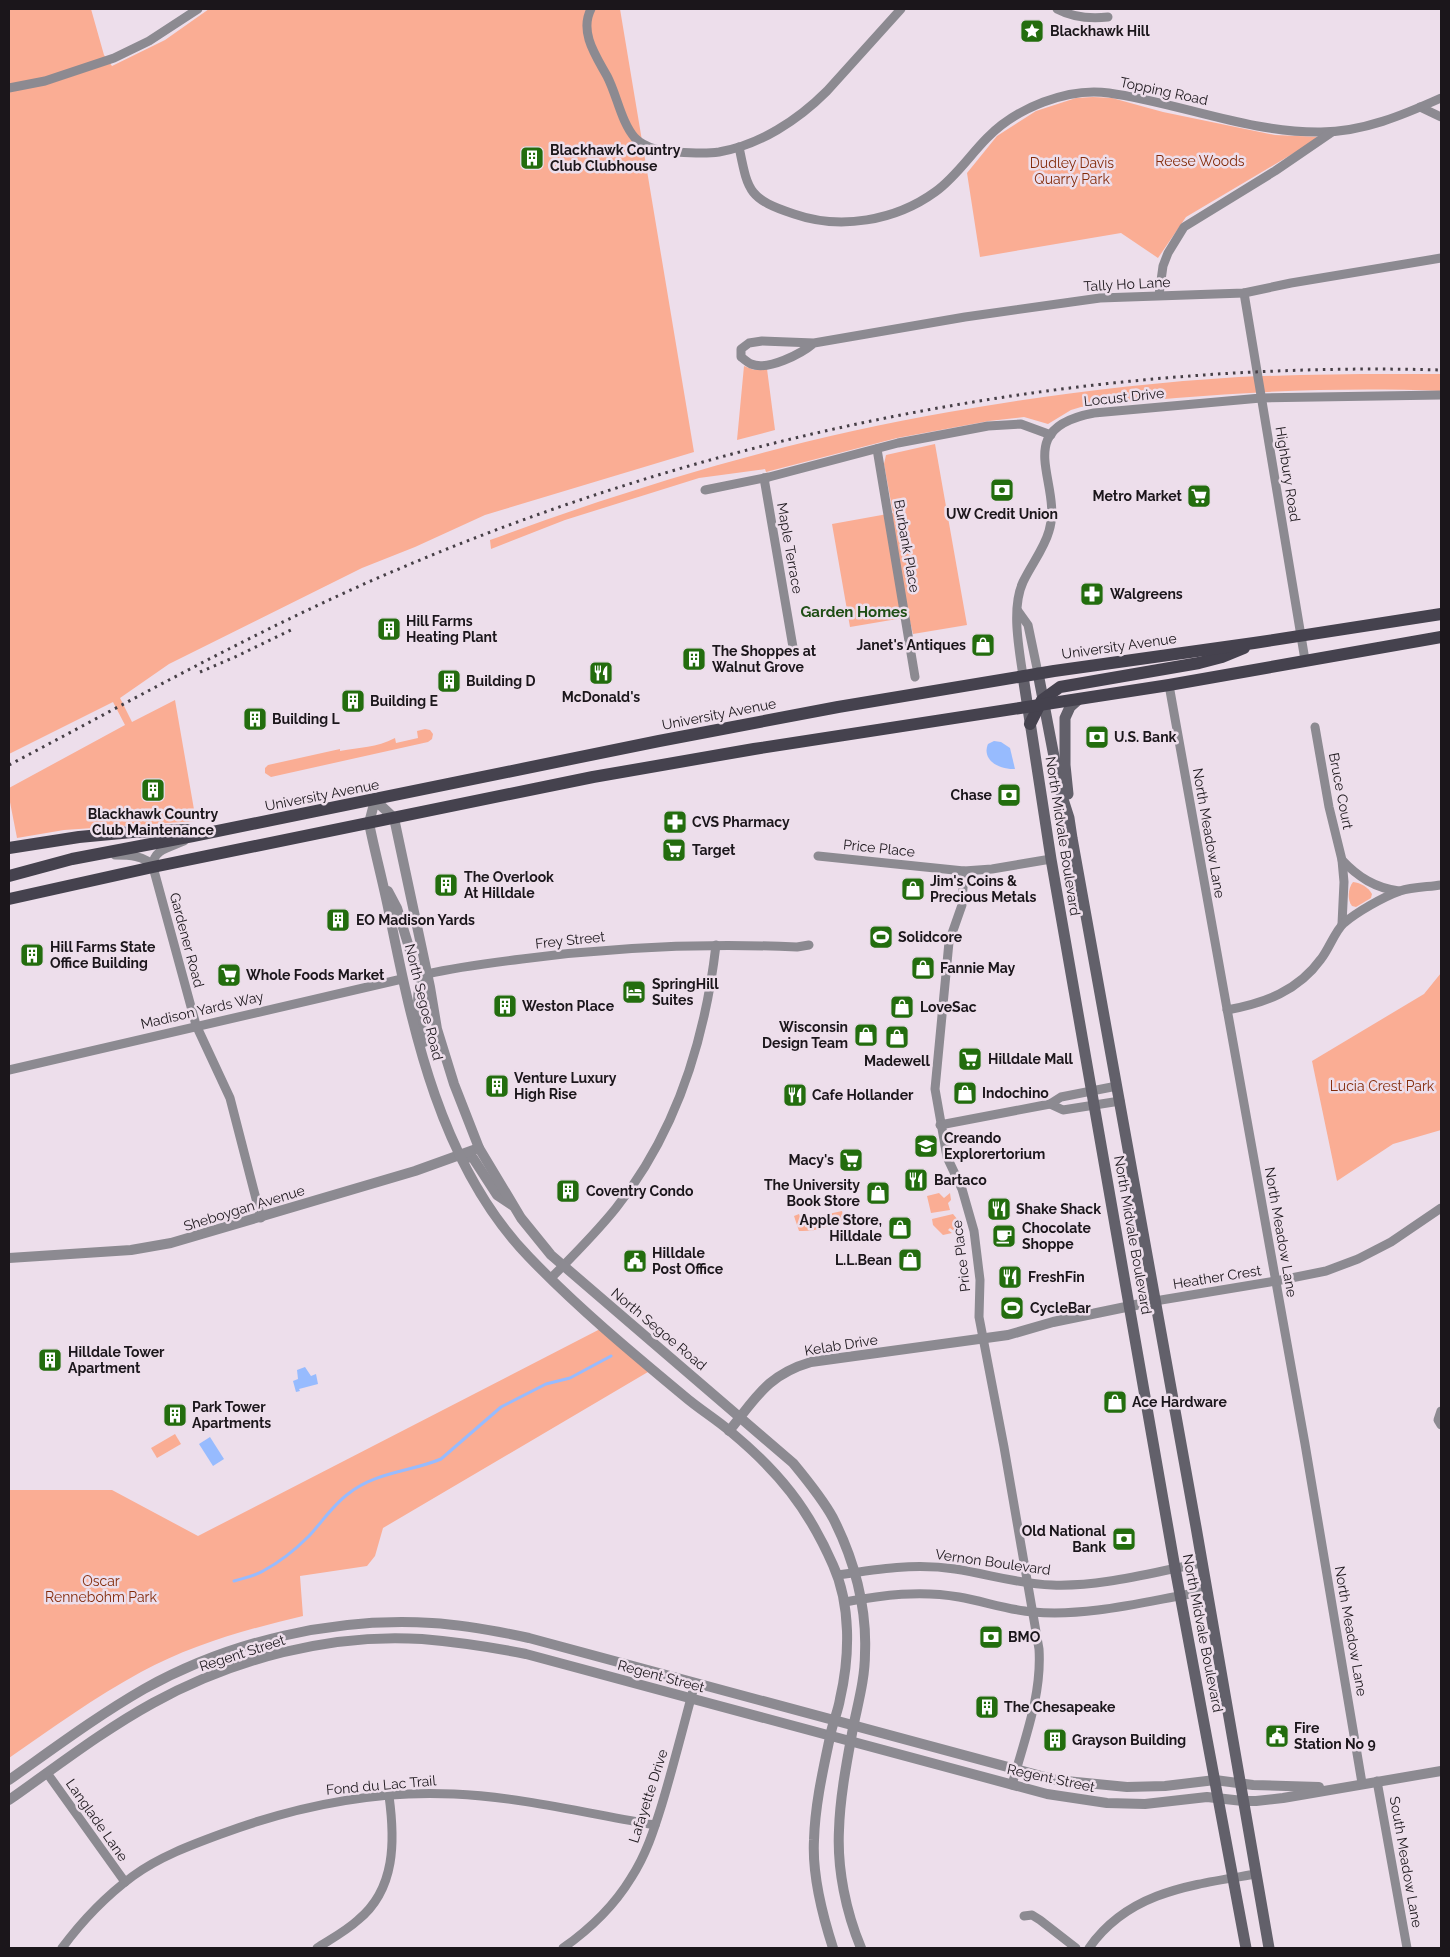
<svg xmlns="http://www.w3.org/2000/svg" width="1450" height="1957" font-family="Raleway,sans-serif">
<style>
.green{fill:#faad94}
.water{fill:#97bbfe}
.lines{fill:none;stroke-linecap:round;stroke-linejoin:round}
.stream{stroke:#97bbfe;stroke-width:3}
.minor{stroke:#8c8a91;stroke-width:9}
.tertiary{stroke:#8c8a91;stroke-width:10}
.secondary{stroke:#62606a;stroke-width:11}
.primary{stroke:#45424e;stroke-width:12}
.rail{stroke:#463f46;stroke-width:3;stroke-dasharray:2.5 5;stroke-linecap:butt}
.labels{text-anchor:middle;stroke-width:5;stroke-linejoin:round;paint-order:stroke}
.poi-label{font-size:14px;font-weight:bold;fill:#1b161b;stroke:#eddeeb;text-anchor:start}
.street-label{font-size:14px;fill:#1b161b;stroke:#eddeeb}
.park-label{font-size:14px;fill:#832b0a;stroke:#eddeeb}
.neighbourhood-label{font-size:15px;font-weight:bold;fill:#1e4d14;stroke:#eddeeb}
</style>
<rect width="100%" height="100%" fill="#eddeeb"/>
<g class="green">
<polygon points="9,9 91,9 104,55 112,66 165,40 209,9 620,9 694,452 485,515 415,547 362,568 169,664 120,698 132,722 175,700 196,821 64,830 17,838 9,797 9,788 125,725 113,702 9,754"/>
<polygon points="1093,97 1112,98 1163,112 1275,135 1321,137 1186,217 1158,258 1121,233 980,257 967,173 997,136 1036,111 1076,98"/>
<polygon points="744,366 754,370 767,369 775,430 737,440"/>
<path d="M1392,374H1441V391C1321,386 1200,394 1081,407L1071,410L1048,424L1024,417L989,421L897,438L766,472L765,469L699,478L565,520L491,549L490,540C639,485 792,439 949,412C1045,395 1142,383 1239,377C1290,375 1341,374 1392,374Z"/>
<polygon points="935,444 967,625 913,634 909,617 850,627 832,524 893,513 884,464 886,455"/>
<path d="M425,729L430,730L433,734L432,739L428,742L271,777L265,773V768L268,765L340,749V751C360,747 376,748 395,738L396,743L418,738L417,731Z"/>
<path d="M1353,882C1361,883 1368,887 1372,894L1371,898L1356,907L1352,906C1347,900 1348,888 1353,882Z"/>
<polygon points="1441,973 1441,1130 1393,1144 1337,1181 1312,1061 1424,994"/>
<polygon points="939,1193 944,1198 950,1193 951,1200 948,1203 950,1210 931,1213 927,1196"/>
<path d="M842,1211L844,1220C828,1226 816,1232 799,1231L794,1216L799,1214L801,1220Z"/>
<polygon points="953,1214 958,1220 959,1226 954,1231 950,1228 948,1230 952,1233 943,1235 933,1225 932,1219"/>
<path d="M604,1327L653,1369L383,1528L375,1556L367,1566L300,1576L303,1616C247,1629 191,1645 141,1672C95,1697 52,1728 9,1758V1490H112L198,1536Z"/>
<polygon points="175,1434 181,1444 157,1458 151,1448"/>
</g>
<g class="water">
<path d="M994,741L1001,742L1010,748L1015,769C1001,770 981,761 988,744Z"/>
<polygon points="305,1367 311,1376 316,1374 318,1384 299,1389 300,1391 296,1392 293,1381 298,1379 297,1370"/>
<polygon points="210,1437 224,1459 213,1466 199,1444"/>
</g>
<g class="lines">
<path class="stream" d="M234,1581C244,1578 255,1576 263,1571C280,1562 296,1549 309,1536C322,1522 333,1505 348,1494C375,1472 410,1472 441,1459L501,1407L546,1384L570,1378L611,1356"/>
<g class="minor">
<path d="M591,9C579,32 596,56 607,76C617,95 621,122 635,138C646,149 662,151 677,152C691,153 705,154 719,152C760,145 798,120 827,91L901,9"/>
<path d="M1057,9C1074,18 1090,19 1108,17"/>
<polyline points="9,88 45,81 114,58 149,41 198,9"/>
<polyline points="1420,107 1441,117"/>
<path d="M739,147C748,191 748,199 794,214C840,230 895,221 935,192C955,178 970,155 987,138C1016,108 1068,87 1109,93C1180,103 1249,133 1321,132C1363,132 1403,115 1441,98"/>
<polyline points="1244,293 1305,660"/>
<polyline points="1159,295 1163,266 1168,253 1184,227 1275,171 1332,132"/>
<path d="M814,343C801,354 768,371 751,364C747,362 744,359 741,357V349L749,343L762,341L814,343L965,317L1100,298L1244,293L1291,283L1441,258"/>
<polyline points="877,449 915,677"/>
<polyline points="764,478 794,653"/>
<polyline points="705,490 769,477 898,443 988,426 1021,424 1051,435"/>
<polyline points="1018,611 1028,625 1038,673"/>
<path d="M1023,676C1019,648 1011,608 1023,582C1031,565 1044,549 1049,531C1064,483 1008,429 1094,413L1261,398L1441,395"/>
<polyline points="1169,685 1305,1444 1362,1783"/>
<polyline points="1315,727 1329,807 1342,860 1344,882 1342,924"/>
<path d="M184,841C171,847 152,849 153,867L196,1025L230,1098L261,1218"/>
<path d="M115,855C128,855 145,855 153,867"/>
<polyline points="818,856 964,871 992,869 1051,859"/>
<path d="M1342,860C1358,877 1375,888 1399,891"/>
<path d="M964,871L962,905L949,942L935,1089L947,1157L962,1189L974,1231L980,1280L979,1317L1004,1447L1039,1649C1042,1696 1024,1740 1012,1785"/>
<path d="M427,974C458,967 490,963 522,959C613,947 705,943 797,947L809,945"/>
<path d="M1227,1010C1265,1003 1298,991 1321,959C1329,949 1335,931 1344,923C1357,912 1383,897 1400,891C1412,887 1428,887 1441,885"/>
<polyline points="9,1070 402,979"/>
<polyline points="1050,1104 1063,1110 1120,1101"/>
<polyline points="940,1125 1050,1104 1061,1097 1117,1086"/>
<path d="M551,1278C573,1256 596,1233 616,1208C676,1133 705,1040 716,945"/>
<polyline points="1155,1301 1276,1281 1326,1271 1358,1259 1391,1242 1441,1208"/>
<polyline points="1441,1411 1438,1420 1441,1425"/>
<path d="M838,1575C877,1569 915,1563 955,1569C988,1574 1019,1584 1052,1585C1102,1587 1153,1572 1202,1563"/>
<path d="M845,1602C883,1595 920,1590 959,1597C983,1601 1008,1610 1033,1612C1092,1617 1150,1600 1207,1591"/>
<polyline points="47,1773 125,1882"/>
<polyline points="1377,1781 1407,1948"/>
<polyline points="1024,1916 1032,1915 1040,1920 1076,1948"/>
<path d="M62,1948C82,1921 106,1896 133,1876C159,1857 191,1845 221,1834C296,1806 374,1790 454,1794C522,1797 589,1814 655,1825"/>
<path d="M317,1948C331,1939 346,1931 358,1920C396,1889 395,1840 389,1796"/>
<path d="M563,1948C590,1929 614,1906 631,1878C646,1855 654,1830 662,1804C674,1764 684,1724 695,1683"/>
<path d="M1089,1948C1129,1891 1192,1885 1256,1874"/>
</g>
<g class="tertiary">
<polyline points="388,891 397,908 415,967 421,973 427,974"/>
<path d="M424,1042C421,1023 411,988 427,974"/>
<polyline points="460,1156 473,1158 497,1195 512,1205"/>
<polyline points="9,1258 131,1250 171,1243 415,1171 479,1148"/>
<path d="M729,1431C756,1398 767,1375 811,1362L1008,1335L1053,1322L1155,1301"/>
<path d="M9,1780C53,1749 97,1716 144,1689C230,1641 334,1617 432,1623C465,1625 497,1631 529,1638L1056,1780L1127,1787L1165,1786L1215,1780L1253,1785L1319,1787"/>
<path d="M9,1800C56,1767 102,1731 153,1703C233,1659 330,1633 422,1639C457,1642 491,1647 526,1654L1047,1794L1107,1803L1145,1804L1207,1797L1243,1801H1256L1283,1798L1441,1771"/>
<path d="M833,1948C822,1914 812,1876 814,1840C815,1805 823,1770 830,1737C832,1724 838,1712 840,1699C850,1656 851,1605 833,1565C808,1508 779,1472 731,1432C716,1419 699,1409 684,1396C631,1352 577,1307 529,1257C441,1166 413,1032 389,912C383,882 375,853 369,823L375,800L394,818L430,987L437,1029L454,1084L479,1148L521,1218L551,1255L793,1463C807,1480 822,1498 833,1518C854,1559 867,1607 865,1653C865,1679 858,1703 853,1728C847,1761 840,1796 839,1830C837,1869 846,1912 861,1948"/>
</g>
<g class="secondary">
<polyline points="1038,673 1061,793 1069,818 1072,838 1196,1527 1269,1948"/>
<polyline points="1023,676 1051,859 1175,1568 1246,1948"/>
<polyline points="1068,794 1065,765 1065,718 1070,707 1079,699"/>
</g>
<g class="primary">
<polyline points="1030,724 1042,700 1060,687 1199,663 1222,657 1244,648"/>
<polyline points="9,848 79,837 132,832 187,830"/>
<polyline points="9,876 72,859 193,836 659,741 838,707 1054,671 1254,643 1441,614"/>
<polyline points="9,899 153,867 593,777 754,749 1169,685 1441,637"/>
</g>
<g class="rail">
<polyline points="200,672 235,657 293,629"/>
<path d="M9,765C138,697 266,625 401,568C728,429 1086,360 1441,370"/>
</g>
</g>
<defs>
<g id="sight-square" transform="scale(1.25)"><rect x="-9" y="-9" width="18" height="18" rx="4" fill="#236d0e" stroke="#eddeeb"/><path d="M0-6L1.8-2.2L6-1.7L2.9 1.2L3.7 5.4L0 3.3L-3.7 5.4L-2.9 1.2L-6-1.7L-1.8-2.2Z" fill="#fff"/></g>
<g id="building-square" transform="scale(1.25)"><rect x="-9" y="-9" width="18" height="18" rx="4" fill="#236d0e" stroke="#eddeeb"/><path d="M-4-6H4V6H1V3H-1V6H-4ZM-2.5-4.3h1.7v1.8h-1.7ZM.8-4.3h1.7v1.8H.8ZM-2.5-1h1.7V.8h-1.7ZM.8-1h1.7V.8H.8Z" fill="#fff"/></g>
<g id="bank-square" transform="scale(1.25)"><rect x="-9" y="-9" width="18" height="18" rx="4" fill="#236d0e" stroke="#eddeeb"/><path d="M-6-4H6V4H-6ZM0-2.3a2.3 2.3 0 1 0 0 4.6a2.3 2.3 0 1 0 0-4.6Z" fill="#fff"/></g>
<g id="supermarket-square" transform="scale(1.25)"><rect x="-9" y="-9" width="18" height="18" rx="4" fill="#236d0e" stroke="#eddeeb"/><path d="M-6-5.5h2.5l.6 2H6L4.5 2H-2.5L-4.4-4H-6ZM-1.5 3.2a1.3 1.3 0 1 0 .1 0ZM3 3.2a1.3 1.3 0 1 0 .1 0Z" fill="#fff"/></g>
<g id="pharmacy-square" transform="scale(1.25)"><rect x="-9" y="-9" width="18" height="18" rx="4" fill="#236d0e" stroke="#eddeeb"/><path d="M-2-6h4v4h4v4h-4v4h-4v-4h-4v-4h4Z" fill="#fff"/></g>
<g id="shop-square" transform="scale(1.25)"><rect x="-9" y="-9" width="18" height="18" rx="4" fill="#236d0e" stroke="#eddeeb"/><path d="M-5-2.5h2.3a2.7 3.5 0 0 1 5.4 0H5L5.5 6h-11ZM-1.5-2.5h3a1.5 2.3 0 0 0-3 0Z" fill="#fff"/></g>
<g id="restaurant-square" transform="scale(1.25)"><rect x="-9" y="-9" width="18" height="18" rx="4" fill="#236d0e" stroke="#eddeeb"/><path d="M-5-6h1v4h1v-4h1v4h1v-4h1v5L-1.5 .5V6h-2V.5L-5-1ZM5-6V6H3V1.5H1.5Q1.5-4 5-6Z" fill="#fff"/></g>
<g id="stadium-square" transform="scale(1.25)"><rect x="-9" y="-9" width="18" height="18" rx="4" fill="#236d0e" stroke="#eddeeb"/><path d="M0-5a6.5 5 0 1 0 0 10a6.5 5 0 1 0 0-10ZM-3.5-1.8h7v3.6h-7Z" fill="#fff"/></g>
<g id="hotel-square" transform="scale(1.25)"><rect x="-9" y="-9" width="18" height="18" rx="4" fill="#236d0e" stroke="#eddeeb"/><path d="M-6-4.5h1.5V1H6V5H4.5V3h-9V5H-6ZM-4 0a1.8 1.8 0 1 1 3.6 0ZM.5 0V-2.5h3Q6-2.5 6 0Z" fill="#fff"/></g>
<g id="school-square" transform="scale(1.25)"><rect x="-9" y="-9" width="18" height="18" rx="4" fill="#236d0e" stroke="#eddeeb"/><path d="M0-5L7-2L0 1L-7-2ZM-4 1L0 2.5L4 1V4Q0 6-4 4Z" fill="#fff"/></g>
<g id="cafe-square" transform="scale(1.25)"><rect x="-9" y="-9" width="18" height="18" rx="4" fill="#236d0e" stroke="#eddeeb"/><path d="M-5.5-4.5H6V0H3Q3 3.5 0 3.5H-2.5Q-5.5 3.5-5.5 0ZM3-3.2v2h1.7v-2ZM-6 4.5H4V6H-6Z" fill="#fff"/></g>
<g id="civic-square" transform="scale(1.25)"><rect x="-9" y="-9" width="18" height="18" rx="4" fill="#236d0e" stroke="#eddeeb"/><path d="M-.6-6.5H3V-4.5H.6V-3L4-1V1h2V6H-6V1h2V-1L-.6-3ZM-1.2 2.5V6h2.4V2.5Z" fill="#fff"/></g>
</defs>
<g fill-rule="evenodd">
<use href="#sight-square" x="1032" y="31"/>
<use href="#building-square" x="532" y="158"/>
<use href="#bank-square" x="1002" y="490"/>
<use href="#supermarket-square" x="1199" y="496"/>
<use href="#pharmacy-square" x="1092" y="594"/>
<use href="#building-square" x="389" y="629"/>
<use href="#shop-square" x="983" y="645"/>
<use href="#building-square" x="694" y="659"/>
<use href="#restaurant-square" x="601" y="673"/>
<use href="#building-square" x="449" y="681"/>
<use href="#building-square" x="353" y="701"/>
<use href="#building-square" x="255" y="719"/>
<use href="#bank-square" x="1097" y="737"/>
<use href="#building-square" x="153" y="790"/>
<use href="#bank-square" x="1009" y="795"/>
<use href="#pharmacy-square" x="675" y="822"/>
<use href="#supermarket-square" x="674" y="850"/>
<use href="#building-square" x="446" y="885"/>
<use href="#shop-square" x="913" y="889"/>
<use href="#building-square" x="338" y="920"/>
<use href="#stadium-square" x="881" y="937"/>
<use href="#building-square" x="32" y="955"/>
<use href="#shop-square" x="923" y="968"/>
<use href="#supermarket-square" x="229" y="975"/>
<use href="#hotel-square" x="634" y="992"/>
<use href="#building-square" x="505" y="1006"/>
<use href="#shop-square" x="902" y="1007"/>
<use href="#shop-square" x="866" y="1035"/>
<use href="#shop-square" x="897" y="1037"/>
<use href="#supermarket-square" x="970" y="1059"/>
<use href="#building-square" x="497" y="1086"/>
<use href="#shop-square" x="965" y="1093"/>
<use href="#restaurant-square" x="795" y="1095"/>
<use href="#school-square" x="926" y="1146"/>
<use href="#supermarket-square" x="851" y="1160"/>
<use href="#restaurant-square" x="916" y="1180"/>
<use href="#building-square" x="568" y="1191"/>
<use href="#shop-square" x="878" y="1193"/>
<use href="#restaurant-square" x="999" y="1209"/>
<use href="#shop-square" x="900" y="1228"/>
<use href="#cafe-square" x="1004" y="1236"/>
<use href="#shop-square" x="910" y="1260"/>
<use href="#civic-square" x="635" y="1261"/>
<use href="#restaurant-square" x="1010" y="1277"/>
<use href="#stadium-square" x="1012" y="1308"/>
<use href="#building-square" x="50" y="1360"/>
<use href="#shop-square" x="1115" y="1402"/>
<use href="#building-square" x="175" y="1415"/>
<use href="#bank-square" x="1124" y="1539"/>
<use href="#bank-square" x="991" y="1637"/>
<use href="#building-square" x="987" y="1707"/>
<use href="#civic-square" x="1277" y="1736"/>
<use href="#building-square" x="1055" y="1740"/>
</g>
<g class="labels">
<g class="poi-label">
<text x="1050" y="36">Blackhawk Hill</text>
<text x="550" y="155">Blackhawk Country<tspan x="550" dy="16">Club Clubhouse</tspan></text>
<text x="1182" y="501" text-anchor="end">Metro Market</text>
<text x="1002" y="519" text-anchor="middle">UW Credit Union</text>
<text x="1110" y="599">Walgreens</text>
<text x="406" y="626">Hill Farms<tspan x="406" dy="16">Heating Plant</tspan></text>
<text x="966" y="650" text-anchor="end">Janet's Antiques</text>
<text x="712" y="656">The Shoppes at<tspan x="712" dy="16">Walnut Grove</tspan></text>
<text x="466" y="686">Building D</text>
<text x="601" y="702" text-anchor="middle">McDonald's</text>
<text x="370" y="706">Building E</text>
<text x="272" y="724">Building L</text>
<text x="1114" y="742">U.S. Bank</text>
<text x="992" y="800" text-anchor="end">Chase</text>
<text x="153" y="819" text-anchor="middle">Blackhawk Country<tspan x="153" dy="16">Club Maintenance</tspan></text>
<text x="692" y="827">CVS Pharmacy</text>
<text x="692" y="855">Target</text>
<text x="464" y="882">The Overlook<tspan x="464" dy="16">At Hilldale</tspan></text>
<text x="930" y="886">Jim's Coins &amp;<tspan x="930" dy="16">Precious Metals</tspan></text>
<text x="356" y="925">EO Madison Yards</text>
<text x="898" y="942">Solidcore</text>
<text x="50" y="952">Hill Farms State<tspan x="50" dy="16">Office Building</tspan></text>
<text x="940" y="973">Fannie May</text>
<text x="246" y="980">Whole Foods Market</text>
<text x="652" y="989">SpringHill<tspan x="652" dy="16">Suites</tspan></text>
<text x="522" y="1011">Weston Place</text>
<text x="920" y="1012">LoveSac</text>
<text x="848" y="1032" text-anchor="end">Wisconsin<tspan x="848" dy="16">Design Team</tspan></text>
<text x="988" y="1064">Hilldale Mall</text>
<text x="897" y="1066" text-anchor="middle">Madewell</text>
<text x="514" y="1083">Venture Luxury<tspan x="514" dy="16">High Rise</tspan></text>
<text x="982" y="1098">Indochino</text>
<text x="812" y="1100">Cafe Hollander</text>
<text x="944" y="1143">Creando<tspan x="944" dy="16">Explorertorium</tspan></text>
<text x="834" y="1165" text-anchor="end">Macy's</text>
<text x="934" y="1185">Bartaco</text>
<text x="860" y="1190" text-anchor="end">The University<tspan x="860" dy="16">Book Store</tspan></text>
<text x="586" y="1196">Coventry Condo</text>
<text x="1016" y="1214">Shake Shack</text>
<text x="882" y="1225" text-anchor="end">Apple Store,<tspan x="882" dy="16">Hilldale</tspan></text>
<text x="1022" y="1233">Chocolate<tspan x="1022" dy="16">Shoppe</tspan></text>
<text x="652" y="1258">Hilldale<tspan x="652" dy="16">Post Office</tspan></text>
<text x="892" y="1265" text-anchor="end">L.L.Bean</text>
<text x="1028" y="1282">FreshFin</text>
<text x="1030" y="1313">CycleBar</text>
<text x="68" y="1357">Hilldale Tower<tspan x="68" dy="16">Apartment</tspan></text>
<text x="1132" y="1407">Ace Hardware</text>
<text x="192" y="1412">Park Tower<tspan x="192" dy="16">Apartments</tspan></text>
<text x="1106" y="1536" text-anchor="end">Old National<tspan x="1106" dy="16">Bank</tspan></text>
<text x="1008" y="1642">BMO</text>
<text x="1004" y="1712">The Chesapeake</text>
<text x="1294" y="1733">Fire<tspan x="1294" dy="16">Station No 9</tspan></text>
<text x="1072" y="1745">Grayson Building</text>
</g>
<g class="street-label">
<text transform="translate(1164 91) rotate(12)" y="5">Topping Road</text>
<text transform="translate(1127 284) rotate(-3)" y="5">Tally Ho Lane</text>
<text transform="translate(1124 397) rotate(-6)" y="5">Locust Drive</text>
<text transform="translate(1288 474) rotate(81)" y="5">Highbury Road</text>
<text transform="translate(907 546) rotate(80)" y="5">Burbank Place</text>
<text transform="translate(790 548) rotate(80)" y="5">Maple Terrace</text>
<text transform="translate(1119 646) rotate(-8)" y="5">University Avenue</text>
<text transform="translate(719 714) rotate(-11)" y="5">University Avenue</text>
<text transform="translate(1341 791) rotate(79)" y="5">Bruce Court</text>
<text transform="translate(322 795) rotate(-11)" y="5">University Avenue</text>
<text transform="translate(1209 833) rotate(80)" y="5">North Meadow Lane</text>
<text transform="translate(1063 836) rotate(81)" y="5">North Midvale Boulevard</text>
<text transform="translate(879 848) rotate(6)" y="5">Price Place</text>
<text transform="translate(187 940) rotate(75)" y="5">Gardener Road</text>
<text transform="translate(570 940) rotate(-6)" y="5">Frey Street</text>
<text transform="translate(424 1002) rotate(76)" y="5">North Segoe Road</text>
<text transform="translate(202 1010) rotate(-13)" y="5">Madison Yards Way</text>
<text transform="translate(244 1208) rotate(-17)" y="5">Sheboygan Avenue</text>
<text transform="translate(1281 1232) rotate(80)" y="5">North Meadow Lane</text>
<text transform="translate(1133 1235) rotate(80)" y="5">North Midvale Boulevard</text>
<text transform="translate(961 1256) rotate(-97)" y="5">Price Place</text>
<text transform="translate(1217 1277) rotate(-9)" y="5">Heather Crest</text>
<text transform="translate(659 1329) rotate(40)" y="5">North Segoe Road</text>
<text transform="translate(841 1345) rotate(-9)" y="5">Kelab Drive</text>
<text transform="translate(993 1562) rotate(8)" y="5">Vernon Boulevard</text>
<text transform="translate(1351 1631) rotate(80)" y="5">North Meadow Lane</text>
<text transform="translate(1203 1633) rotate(79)" y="5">North Midvale Boulevard</text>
<text transform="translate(242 1653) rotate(-18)" y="5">Regent Street</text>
<text transform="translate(661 1676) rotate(15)" y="5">Regent Street</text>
<text transform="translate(1051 1778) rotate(12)" y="5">Regent Street</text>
<text transform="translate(381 1785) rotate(-5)" y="5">Fond du Lac Trail</text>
<text transform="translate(648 1796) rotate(-72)" y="5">Lafayette Drive</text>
<text transform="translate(97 1820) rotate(55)" y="5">Langlade Lane</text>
<text transform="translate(1406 1862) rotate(80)" y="5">South Meadow Lane</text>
</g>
<g class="park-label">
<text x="1200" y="166">Reese Woods</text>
<text x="1072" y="168">Dudley Davis<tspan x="1072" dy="16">Quarry Park</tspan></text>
<text x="1382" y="1091">Lucia Crest Park</text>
<text x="101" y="1586">Oscar<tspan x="101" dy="16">Rennebohm Park</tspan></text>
</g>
<g class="neighbourhood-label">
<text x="854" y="617">Garden Homes</text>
</g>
</g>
<rect width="1450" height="1957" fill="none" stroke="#1b161b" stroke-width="20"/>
</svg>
